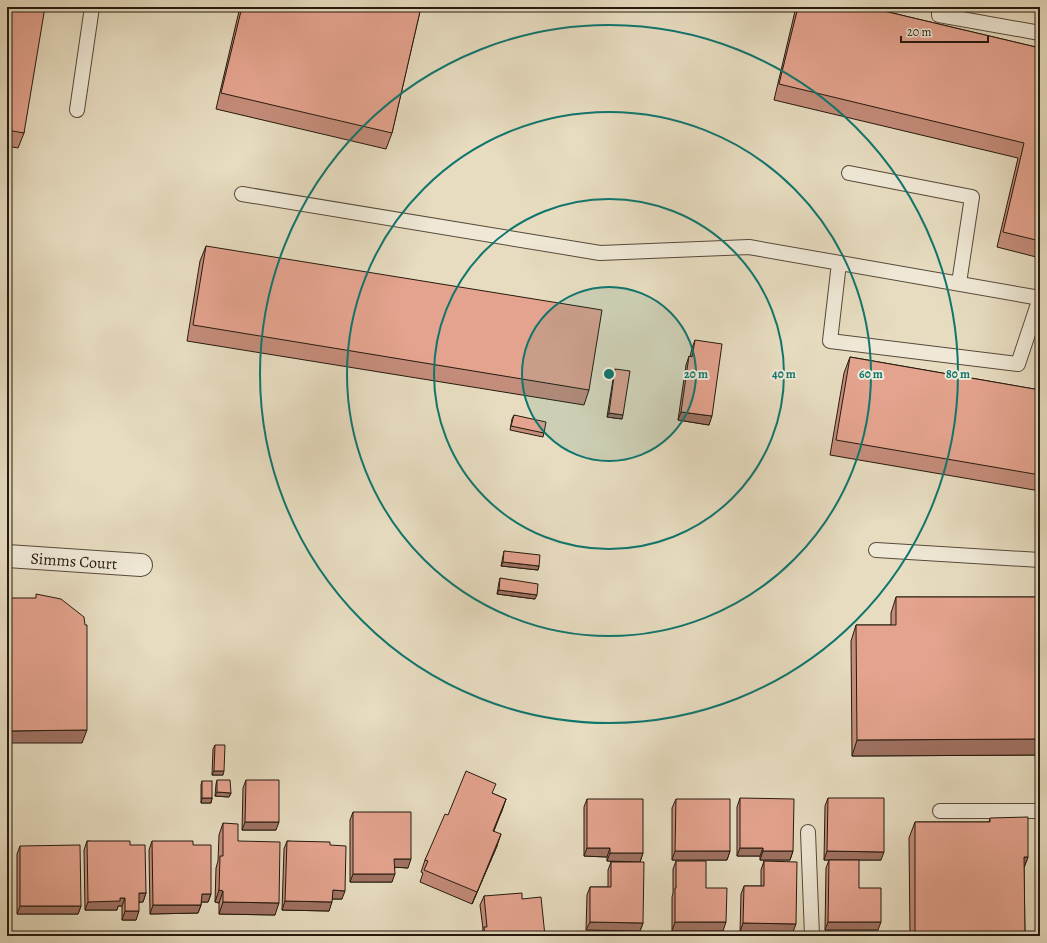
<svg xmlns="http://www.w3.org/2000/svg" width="1047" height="943" font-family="Alegreya,serif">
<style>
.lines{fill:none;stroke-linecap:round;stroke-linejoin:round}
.service-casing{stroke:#564a3a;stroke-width:16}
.minor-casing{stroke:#564a3a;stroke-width:24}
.service{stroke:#efe8d6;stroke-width:14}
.minor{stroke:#efe8d6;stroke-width:22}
.wall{fill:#c48c7a;stroke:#251a0e}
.shaded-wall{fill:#a07263;stroke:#251a0e}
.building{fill:#e4a38e;stroke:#251a0e}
.ring{fill:none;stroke:#0f766e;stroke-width:2}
.labels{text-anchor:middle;stroke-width:4;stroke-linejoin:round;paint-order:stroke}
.street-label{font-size:16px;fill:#251a0e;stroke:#efe8d6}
.centre{fill:#0f766e;stroke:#efe8d6;stroke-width:2}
.ring-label{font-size:12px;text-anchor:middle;font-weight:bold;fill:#0f766e;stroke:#efe8d6;stroke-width:4;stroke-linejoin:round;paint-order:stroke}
</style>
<rect width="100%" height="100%" fill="#e7dcc0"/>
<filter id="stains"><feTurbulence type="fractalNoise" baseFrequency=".005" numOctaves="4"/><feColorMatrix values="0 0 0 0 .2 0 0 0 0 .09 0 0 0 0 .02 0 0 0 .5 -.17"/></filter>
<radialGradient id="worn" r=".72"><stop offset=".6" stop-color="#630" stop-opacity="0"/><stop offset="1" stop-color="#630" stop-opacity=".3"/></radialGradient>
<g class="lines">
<g class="service-casing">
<g id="service">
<polyline points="939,7 939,15 1040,33"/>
<polyline points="77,110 92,7"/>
<polyline points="849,173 972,197 959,283"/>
<polyline points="242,194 600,253 749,247 1040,298 1018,364 830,341 839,263"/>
<polyline points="876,550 1040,560"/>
<polyline points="940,811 1040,811"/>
<polyline points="808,832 812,936"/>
</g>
</g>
<g class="minor-casing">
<g id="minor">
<path id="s1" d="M7,556L141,565"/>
</g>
</g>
<use href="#service" class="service"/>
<use href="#minor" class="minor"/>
</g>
<g class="wall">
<polygon points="7,7 24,133 18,148 7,146"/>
<polygon points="240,7 421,7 392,133 386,149 216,109"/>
<polygon points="796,7 867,7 1040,48 1040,258 997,247 1018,158 774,100"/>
<polygon points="206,246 589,390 584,405 187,341 200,261"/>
<polygon points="695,340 709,425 678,420 686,365 689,356 690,357 692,348"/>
<polygon points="850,357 1040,390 1040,491 830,455 844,373"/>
<polygon points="615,369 622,419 607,417 614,373"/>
<polygon points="514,415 544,433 543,437 510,430 512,419"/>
<polygon points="504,551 539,566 538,570 501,566"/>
<polygon points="500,578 535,599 497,594 499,582"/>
<polygon points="896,597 1040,597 1040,755 852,756 851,641 856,625 891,625 891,613"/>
<polygon points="215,745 223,775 212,775 213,749"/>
<polygon points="217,780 231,793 229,797 215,796 216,784"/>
<polygon points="246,780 276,830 242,830 243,788"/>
<polygon points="202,781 212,798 211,803 201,803 201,785"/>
<polygon points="492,793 506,799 494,831 497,846 472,904 420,882 423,873 421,872 425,860 448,815"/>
<polygon points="740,798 793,851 790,860 760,860 760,856 737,856 737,807"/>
<polygon points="828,798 881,860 842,860 859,888 878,930 825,930 826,868 829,860 824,860 825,806"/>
<polygon points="587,799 643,853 640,862 607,861 607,857 584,856 584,807"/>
<polygon points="676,799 730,851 727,860 672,860 672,808"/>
<polygon points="353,812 408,868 395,867 392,882 350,882 350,820"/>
<polygon points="990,818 1028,857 1024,868 1025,936 910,936 909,838 915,822 989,822"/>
<polygon points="223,823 238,841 275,915 219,914 219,903 215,902 216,868 218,861 219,835"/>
<polygon points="87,841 130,845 146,893 143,902 139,902 136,920 122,920 122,906 118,906 117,910 85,910 84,850"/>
<polygon points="152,841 211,894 208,902 201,902 201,905 198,913 150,914 149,850"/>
<polygon points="287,841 330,845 342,899 332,899 329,911 282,910 284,849"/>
<polygon points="20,846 81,906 78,914 17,914 17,854"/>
<polygon points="676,861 723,931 672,931 672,897 673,893 673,869"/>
<polygon points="764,861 793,932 740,932 741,894 744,886 761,886 761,870"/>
<polygon points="611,862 643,923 640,931 586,930 587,895 590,887 608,887 608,870"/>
<polygon points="484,896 522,899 545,936 481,936 483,929 480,905"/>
</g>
<g class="shaded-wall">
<polygon points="681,412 712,416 709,425 678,420"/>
<polygon points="609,413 623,415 622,419 607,417"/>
<polygon points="503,562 539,566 538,570 501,566"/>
<polygon points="499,590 537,595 535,599 497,594"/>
<polygon points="87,730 82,743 7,743 7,731"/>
<polygon points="1040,739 1040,755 852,756 857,740"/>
<polygon points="214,771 224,771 223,775 212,775"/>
<polygon points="217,792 231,793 229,797 215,796"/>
<polygon points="202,798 212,798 211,803 201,803"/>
<polygon points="506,799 502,811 488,843 493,831"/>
<polygon points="245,822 279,822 276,830 242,830"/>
<polygon points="501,834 497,846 472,904 477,892"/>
<polygon points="587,848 610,848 607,857 584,856"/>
<polygon points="740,848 763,848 760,856 737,856"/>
<polygon points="675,851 730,851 727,860 672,860"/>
<polygon points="763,851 793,851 790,860 760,860"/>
<polygon points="827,851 884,852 881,860 824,860"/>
<polygon points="610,853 643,853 640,862 607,861"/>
<polygon points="1024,857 1028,857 1022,872"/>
<polygon points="394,859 411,859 408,868 391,867"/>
<polygon points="353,874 395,874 392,882 350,882"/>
<polygon points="219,890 223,891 219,903 215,902"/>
<polygon points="333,890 345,891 342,899 330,899"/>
<polygon points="7,893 11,893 8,901 7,901"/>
<polygon points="139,893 146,893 143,902 136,902"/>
<polygon points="202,894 211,894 208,902 198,902"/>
<polygon points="120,898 125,898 122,906 118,906 117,910 85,910 88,902"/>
<polygon points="285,901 332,902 329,911 282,910"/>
<polygon points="223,902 279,903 275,915 219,914"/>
<polygon points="153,905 201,905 198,913 150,914"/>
<polygon points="20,906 81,906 78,914 17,914"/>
<polygon points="125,911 139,911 136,920 122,920"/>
<polygon points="590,922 643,923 640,931 586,930"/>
<polygon points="675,922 726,922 723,931 672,931"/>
<polygon points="828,922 881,922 878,930 825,930"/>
<polygon points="743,923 796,924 793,932 740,932"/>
</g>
<g class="building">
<polygon points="7,7 45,7 24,133 7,130"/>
<polygon points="242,7 421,7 392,133 221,93"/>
<polygon points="798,7 867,7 1040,48 1040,241 1003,232 1024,143 779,84"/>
<polygon points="206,246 602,310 589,390 193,325"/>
<polygon points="695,340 722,344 712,416 681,412 689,356 692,357"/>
<polygon points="850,357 1040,390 1040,475 836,440"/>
<polygon points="615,369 630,371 623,415 609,413"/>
<polygon points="514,415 546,422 544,433 511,426"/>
<polygon points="504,551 540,555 539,566 503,562"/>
<polygon points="500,578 538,584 537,595 499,590"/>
<polygon points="36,594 61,599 84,617 85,625 87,625 87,730 7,731 7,598 36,598"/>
<polygon points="896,597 1040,597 1040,739 857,740 856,625 896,625"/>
<polygon points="215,745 225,745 224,771 214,771"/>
<polygon points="466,771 496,784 492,793 506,799 493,831 501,834 477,892 424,870 428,861 425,860 445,814 448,815"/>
<polygon points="217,780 230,780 231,793 217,792"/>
<polygon points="246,780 279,780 279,822 245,822"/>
<rect x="202" y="781" width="10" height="17"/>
<polygon points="740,798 794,799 793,851 763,851 763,848 740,848"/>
<polygon points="828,798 884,798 884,852 827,851"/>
<polygon points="587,799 643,799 643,853 610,853 610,848 587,848"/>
<polygon points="676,799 730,799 730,851 675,851"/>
<polygon points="353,812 411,812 411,859 394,859 395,874 353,874"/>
<polygon points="1028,817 1028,857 1024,857 1025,936 915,936 915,822 990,822 990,818"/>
<polygon points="223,823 238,824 238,841 280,842 279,903 223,902 223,891 219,890 220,856 223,856"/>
<polygon points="87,841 130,841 130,845 145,845 146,893 139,893 139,911 125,911 125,898 120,898 120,901 88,902"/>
<polygon points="152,841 193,841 193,845 211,845 211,894 202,894 201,905 153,905"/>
<polygon points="287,841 330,842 330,845 346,846 345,891 333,890 332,902 285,901"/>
<polygon points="80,845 81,906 20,906 20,846"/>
<rect x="7" y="847" width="4" height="46"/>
<polygon points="829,860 859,860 859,888 881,888 881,922 828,922"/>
<polygon points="676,861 706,861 706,888 727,888 726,922 675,922 675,888 676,888"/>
<polygon points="764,861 797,862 796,924 743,923 744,886 764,886"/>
<polygon points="611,862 644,862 643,923 590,922 590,887 611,887"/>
<polygon points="522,893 522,899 541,897 545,936 485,936 484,927 487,927 484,896"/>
</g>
<circle cx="609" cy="374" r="87" fill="#0f766e" fill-opacity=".12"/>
<g class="ring">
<circle cx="609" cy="374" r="87"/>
<circle cx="609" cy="374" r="175"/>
<circle cx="609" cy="374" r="262"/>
<circle cx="609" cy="374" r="349"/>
</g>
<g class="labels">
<g class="street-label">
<text dy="6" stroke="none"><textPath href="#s1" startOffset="67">Simms Court</textPath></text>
</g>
</g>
<circle cx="609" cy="374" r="6" class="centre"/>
<g class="ring-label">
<text x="696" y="378">20 m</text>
<text x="784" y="378">40 m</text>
<text x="871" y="378">60 m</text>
<text x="958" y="378">80 m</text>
</g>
<rect width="1047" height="943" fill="none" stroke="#e7dcc0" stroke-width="24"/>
<rect x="8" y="8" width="1031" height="927" fill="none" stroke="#251a0e" stroke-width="2"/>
<rect x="12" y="12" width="1023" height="919" fill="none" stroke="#251a0e"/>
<path d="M901 36v6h87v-6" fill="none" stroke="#251a0e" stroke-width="2"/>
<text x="907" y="36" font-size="12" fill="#251a0e" stroke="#efe8d6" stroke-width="3" paint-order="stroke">20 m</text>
<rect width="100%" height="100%" filter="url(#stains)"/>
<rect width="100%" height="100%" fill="url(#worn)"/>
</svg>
